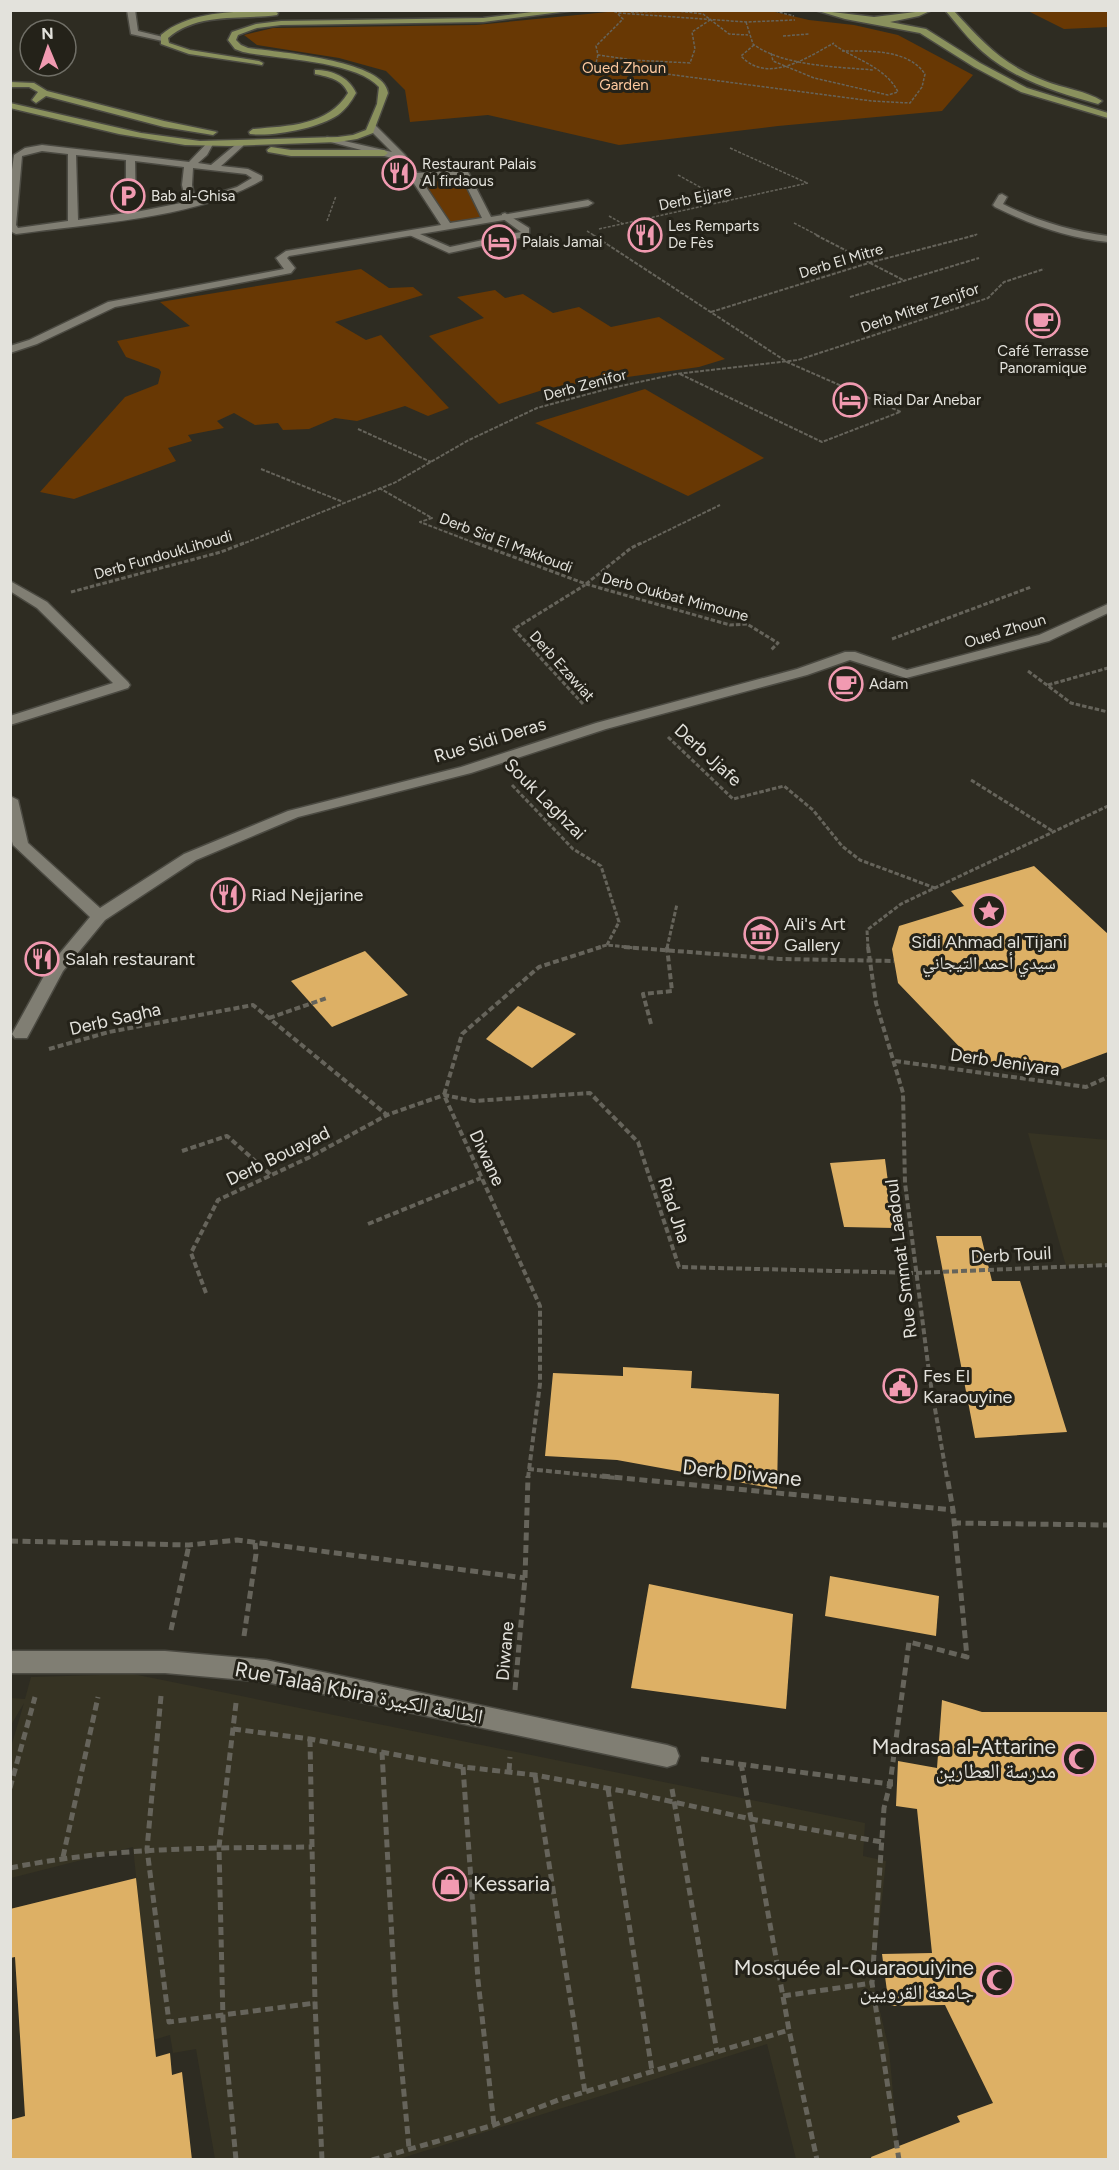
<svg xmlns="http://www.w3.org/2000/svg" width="1119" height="2170" font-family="Figtree,'Noto Naskh Arabic',sans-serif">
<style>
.built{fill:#363323}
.green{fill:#683804}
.building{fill:#ddb065}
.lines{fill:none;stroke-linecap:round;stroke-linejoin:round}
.lane-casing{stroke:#4b4a42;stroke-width:3}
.street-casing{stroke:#4b4a42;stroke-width:3}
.primary-casing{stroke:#4b4a42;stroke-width:3}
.path-far4{stroke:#66645b;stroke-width:1.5;stroke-dasharray:3 1.5;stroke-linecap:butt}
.path-far3{stroke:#66645b;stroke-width:2;stroke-dasharray:4 1.5;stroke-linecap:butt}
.path-far2{stroke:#66645b;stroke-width:3;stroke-dasharray:4.5 2;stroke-linecap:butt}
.path-far1{stroke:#66645b;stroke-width:4;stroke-dasharray:6 3;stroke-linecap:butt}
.path{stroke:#66645b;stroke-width:5;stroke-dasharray:8 4.5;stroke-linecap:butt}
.lane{fill:#807e73;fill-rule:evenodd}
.street{fill:#807e73;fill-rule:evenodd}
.primary{fill:#8a915d;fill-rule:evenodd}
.labels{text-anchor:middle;stroke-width:6;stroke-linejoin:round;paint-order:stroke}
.far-park-label{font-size:15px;fill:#fec99f;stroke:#242219}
.far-poi-label{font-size:15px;fill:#e3e2dc;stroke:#242219;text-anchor:start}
.far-street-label{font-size:15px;fill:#e3e2dc;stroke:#242219}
.street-label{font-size:18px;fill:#e3e2dc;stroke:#242219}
.poi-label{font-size:18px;fill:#e3e2dc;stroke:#242219;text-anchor:start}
.near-street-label{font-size:21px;fill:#e3e2dc;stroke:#242219}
.near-poi-label{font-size:21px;fill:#e3e2dc;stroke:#242219;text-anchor:end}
</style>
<rect width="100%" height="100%" fill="#2e2c22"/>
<g class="built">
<polygon points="1028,1133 1108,1140 1108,1265 1066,1266"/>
<polygon points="133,1674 865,1823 863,1856 886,1861 873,1982 889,2049 899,2159 796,2159 767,2044 399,2159 215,2159 196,2049 173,2053 170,2035 153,2040 133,1847 11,1878 11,1747 24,1703 11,1725 10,1698 25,1699 31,1677"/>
</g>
<g class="green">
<polygon points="618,11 771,11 809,20 854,25 898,35 973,75 942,111 778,126 619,145 488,115 410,122 405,90 386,71 339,58 257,45 244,35 273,28 476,25"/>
<polygon points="1028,11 1108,11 1108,27 1064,29"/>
<polygon points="465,173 490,222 452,229 424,192 419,176"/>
<polygon points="361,269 389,288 413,287 423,295 335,322 366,340 381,335 449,408 428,416 405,406 357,421 335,418 309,429 283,430 278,423 255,425 234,413 217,421 224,428 188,435 192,441 168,448 176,461 74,499 40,492 125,397 158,384 161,372 159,369 126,357 117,341 190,326 160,302"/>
<polygon points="495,290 505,298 523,294 553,313 579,307 611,327 659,317 725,359 699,367 549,388 499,404 429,336 484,318 457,297"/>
<polygon points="645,389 764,458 688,496 535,423"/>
</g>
<g class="building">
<polygon points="1034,866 1108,934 1108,1052 1054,1072 974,1062 898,983 892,949 899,926 964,906 951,891"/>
<polygon points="365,951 408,995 332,1027 291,981"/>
<polygon points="518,1006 576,1034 532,1068 486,1039"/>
<polygon points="885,1159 894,1228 844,1227 830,1163"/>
<polygon points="936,1236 981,1236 992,1281 1020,1281 1067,1432 975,1438"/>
<polygon points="623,1367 692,1371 691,1388 779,1394 777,1489 617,1460 545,1456 553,1373 623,1376"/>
<polygon points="830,1576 939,1596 936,1636 825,1616"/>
<polygon points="649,1584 793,1614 786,1709 631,1688"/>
<polygon points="942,1700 982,1712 1108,1712 1108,2160 872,2160 871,2157 960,2122 957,2116 993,2103 945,2005 889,2006 882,1954 932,1953 917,1809 896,1806 898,1761 937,1768"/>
<polygon points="136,1878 156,2057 170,2053 172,2075 182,2072 192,2160 10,2160 10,2120 25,2116 15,1957 10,1958 10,1909"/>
</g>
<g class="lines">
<g class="lane-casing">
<g id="lane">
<path d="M240,141L244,144L243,146L221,166L248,169L262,176V180C196,219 92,223 16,234L10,231V184L14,155L25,148L42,145L189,162L209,141L213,144L207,155L198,163L211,165ZM42,151L68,154V221L18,228L16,225L22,156ZM76,155L126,160V213L78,220ZM135,161L184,167L182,185L186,202L136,212ZM193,168L246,174L252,178L237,187L195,200L192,185Z"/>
<path d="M1002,194L1007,197L1003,204C1037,221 1071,231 1108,236V242C1068,238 1031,225 995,207L993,205L999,195Z"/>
<polygon points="505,213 529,228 529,236 449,253 405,233 413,231 450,247 521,232 502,218 502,214"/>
</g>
</g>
<g class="street-casing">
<g id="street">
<polygon points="127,10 135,10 138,31 167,38 167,42 131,34"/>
<path d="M369,125H375L405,155L417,173L467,170L491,217L588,200L593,203L588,206L289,256L287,258L295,268L291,273L115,307L37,344L10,353V346L29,340L108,302L284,269L276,258L286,251L441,225L396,156L392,158L323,140L327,137L392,152L369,129ZM461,175L482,218L450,223L420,178Z"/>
<polygon points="10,581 47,602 128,682 130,685 128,688 10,725 10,716 113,683 37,608 10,591"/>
<polygon points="1108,604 1108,613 1049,641 906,678 850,660 807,675 606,729 471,773 298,817 196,860 105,920 63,971 27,1038 15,1038 12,1034 50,965 90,917 13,845 10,834 10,796 18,800 28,843 100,908 184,854 288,811 461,767 596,723 797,669 845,652 855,652 907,670 1039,635"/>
<polygon points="10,1651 165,1651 266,1660 667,1745 676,1748 679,1756 676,1764 667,1767 266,1682 165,1673 10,1673"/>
</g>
</g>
<g class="primary-casing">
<g id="primary">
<path d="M548,10H576L483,22L281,25L257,28L238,35L236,40L241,45L248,48C275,52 385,60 388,93L373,133L357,139L338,142L230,146L185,145L119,134L10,108V103L141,133L200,141L338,137L353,135L366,130L377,104L379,87C357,61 277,59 243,52L235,49L228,40L232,32L256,24L281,21L483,18Z"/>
<polygon points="815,10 874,17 932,10 919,16 890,22 926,29 980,63 1027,88 1108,113 1108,118 1021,92 974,67 920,33 845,19"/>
<path d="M945,10H953C984,43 1001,64 1045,81C1062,88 1087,91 1102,101L1098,104C1058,93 1015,80 983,52C969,40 957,24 945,10Z"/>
<path d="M274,11L278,13L277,15C240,20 198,12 168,38L169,43L190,50L259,61L263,63L262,65L189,54L161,44V35C191,10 237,12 274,11Z"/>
<path d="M315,70C332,70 349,77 356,93C351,102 346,109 338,115C319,128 273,137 250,134L249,132L253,129C287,126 328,126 348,93C342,79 329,77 315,74Z"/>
<polygon points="10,82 34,83 47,91 164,121 217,132 213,135 164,127 46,96 36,103 32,100 38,92 29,87 10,87"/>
<polygon points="271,147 291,150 384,150 388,153 384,156 291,156 268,152 267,150"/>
</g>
</g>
<g class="path-far4">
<polyline points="610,10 618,13 746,22 795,20"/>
<polyline points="771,10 794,16"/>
<polyline points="631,12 678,11 703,14 729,34 748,35"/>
<polyline points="618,14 623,19 596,46 598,55 633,60 690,63 695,49 692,32 710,20"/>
<path d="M746,22L753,44C782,66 838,67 874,70"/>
<polyline points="783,36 809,34"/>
<path d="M754,45L741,56C768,85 808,57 834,43"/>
<path d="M771,53L773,61L814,78L888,95L898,92C886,67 854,59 833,44"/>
<path d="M598,55L596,63L613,67L872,101L910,103L922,87L925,74C908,49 869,51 842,51"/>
<polyline points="730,148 807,183"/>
<polyline points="678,175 727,202"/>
<polyline points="609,216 623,224"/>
<polyline points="327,221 336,196"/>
<polyline points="794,223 819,236"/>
<polyline points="599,229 808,183"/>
<polyline points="587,231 595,236"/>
<polyline points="970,236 978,234"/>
</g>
<g class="path-far3">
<polyline points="593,235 787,362 901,412"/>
<polyline points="816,235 905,281"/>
<polyline points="850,297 979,258"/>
<polyline points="711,312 872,262 976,235"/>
<polyline points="680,374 822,442 900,412"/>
<polyline points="358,429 431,462"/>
<polyline points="261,469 343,502"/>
<polyline points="379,488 432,518 420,522 480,545"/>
<polyline points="240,545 394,483 469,440 537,408 607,389 676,374 798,360 988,298 1004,282 1044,269"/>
<polyline points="638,545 720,505"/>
</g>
<g class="path-far2">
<polyline points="476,543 586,584 730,625 747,624 778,643 771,650"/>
<polyline points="586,584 631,548 641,543"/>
<polyline points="71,592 221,552 244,543"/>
<polyline points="892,639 1031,587"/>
<polyline points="1028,671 1071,703 1108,712"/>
<polyline points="1048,685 1108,668"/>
<polyline points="583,704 514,629 585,585"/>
<polyline points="668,737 733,799 784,786 813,810 842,846 860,860 935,888"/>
<polyline points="971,780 1054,832"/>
<polyline points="512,785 573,849 601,866 619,922 607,945"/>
<polyline points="596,948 607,945 636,948"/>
<polyline points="667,948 677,904"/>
<polyline points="868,948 867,930 901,904 1108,806"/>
</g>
<g class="path-far1">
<polyline points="624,947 780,959 894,961"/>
<polyline points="868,947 876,1003 903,1093 905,1183 930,1380 947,1478"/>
<polyline points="269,1018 327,998"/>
<polyline points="651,1024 643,994 672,991 667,947"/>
<polyline points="49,1049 109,1032 253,1005 387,1115"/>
<polyline points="895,1061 1086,1087 1108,1077"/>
<polyline points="182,1151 227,1136 271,1175"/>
<polyline points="368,1224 481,1178"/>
<polyline points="206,1293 191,1253 218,1200 310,1157 387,1115 444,1095 474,1101 590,1093 638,1142 679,1267 915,1273 1108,1265"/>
<polyline points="528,1469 617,1478"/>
<polyline points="528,1478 540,1384 540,1306 444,1095 462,1034 539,967 601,947"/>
</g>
<g class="path">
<polyline points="602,1476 953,1510"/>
<polyline points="953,1523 1108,1525"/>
<polyline points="10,1541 189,1545 237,1540 525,1578"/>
<polyline points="171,1630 189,1545"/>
<polyline points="244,1636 256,1554 255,1543"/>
<polyline points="515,1690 525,1578 528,1476"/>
<polyline points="161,1696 147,1849 169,2022 315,2003"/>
<polyline points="236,1703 219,1847 223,2020 236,2160"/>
<polyline points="233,1729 310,1739 463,1767 535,1775 628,1792 751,1819 882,1842"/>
<polyline points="310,1739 315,2003 322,2160"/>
<polyline points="382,1752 395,1996 409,2148"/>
<polyline points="701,1759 890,1784 884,1808 872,1983 899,2160"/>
<polyline points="741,1763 789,2030 817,2160"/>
<polyline points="463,1767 478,1980 494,2125"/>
<polyline points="509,1771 510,1757"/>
<polyline points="535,1775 585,2092"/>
<polyline points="893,1784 890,1784 909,1642 967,1657 953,1510 947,1476"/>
<polyline points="10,1788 35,1697"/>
<polyline points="608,1789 652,2071"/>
<polyline points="672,1789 717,2052"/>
<polyline points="63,1857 98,1697"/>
<path d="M10,1868C113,1847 208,1848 312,1847"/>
<polyline points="783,1996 872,1983"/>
<polyline points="372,2160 494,2125 558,2100 789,2030"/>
</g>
<use href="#lane" class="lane"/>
<use href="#street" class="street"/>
<use href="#primary" class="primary"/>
</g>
<defs>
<g id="restaurant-ring" transform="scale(1.725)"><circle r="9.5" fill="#242219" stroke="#f19ab1" stroke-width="1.5"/><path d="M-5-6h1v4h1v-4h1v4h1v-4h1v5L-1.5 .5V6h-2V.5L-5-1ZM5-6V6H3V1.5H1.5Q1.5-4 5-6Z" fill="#f19ab1"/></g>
<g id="parking-ring" transform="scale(1.725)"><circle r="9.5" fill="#242219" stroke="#f19ab1" stroke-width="1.5"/><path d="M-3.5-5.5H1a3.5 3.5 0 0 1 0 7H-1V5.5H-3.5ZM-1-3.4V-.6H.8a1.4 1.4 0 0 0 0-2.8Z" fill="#f19ab1"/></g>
<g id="hotel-ring" transform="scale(1.725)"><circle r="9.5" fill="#242219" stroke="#f19ab1" stroke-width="1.5"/><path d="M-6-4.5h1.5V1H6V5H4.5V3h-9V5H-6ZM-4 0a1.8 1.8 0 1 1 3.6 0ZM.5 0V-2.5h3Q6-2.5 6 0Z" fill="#f19ab1"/></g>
<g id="cafe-ring" transform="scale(1.725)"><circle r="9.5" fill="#242219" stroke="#f19ab1" stroke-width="1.5"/><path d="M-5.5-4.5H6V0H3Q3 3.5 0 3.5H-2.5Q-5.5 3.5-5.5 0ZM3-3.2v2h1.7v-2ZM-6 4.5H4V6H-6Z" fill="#f19ab1"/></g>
<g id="sight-ring" transform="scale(1.725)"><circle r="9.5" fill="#242219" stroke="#f19ab1" stroke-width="1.5"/><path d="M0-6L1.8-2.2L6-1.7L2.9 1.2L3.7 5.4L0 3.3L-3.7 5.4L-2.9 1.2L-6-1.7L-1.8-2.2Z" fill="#f19ab1"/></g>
<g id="museum-ring" transform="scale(1.725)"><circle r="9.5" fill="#242219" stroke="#f19ab1" stroke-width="1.5"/><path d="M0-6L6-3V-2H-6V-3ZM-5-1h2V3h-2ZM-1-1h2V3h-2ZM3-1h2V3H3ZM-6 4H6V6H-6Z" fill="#f19ab1"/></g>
<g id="civic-ring" transform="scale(1.725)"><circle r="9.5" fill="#242219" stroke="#f19ab1" stroke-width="1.5"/><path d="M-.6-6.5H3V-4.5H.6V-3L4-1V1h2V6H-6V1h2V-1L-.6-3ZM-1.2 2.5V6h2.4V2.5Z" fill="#f19ab1"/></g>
<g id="mosque-ring" transform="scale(1.725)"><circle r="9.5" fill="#242219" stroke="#f19ab1" stroke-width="1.5"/><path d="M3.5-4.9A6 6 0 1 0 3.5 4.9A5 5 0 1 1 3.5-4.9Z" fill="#f19ab1"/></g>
<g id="shop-ring" transform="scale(1.725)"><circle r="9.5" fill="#242219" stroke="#f19ab1" stroke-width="1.5"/><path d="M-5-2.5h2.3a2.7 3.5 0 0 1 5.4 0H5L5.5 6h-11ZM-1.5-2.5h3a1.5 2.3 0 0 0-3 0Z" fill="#f19ab1"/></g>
</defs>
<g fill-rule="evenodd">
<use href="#restaurant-ring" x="399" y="173"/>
<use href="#parking-ring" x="128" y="196"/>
<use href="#restaurant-ring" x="645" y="235"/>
<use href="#hotel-ring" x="499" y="242"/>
<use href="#cafe-ring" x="1043" y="321"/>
<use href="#hotel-ring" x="850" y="400"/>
<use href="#cafe-ring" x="846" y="684"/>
<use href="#restaurant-ring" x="228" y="895"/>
<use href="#sight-ring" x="989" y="911"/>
<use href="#museum-ring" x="761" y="934"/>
<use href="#restaurant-ring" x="42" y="959"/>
<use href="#civic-ring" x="900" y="1386"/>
<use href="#mosque-ring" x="1079" y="1759"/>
<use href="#shop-ring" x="450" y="1884"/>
<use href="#mosque-ring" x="997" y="1980"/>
</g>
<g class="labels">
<g class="far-park-label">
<text x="624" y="73">Oued Zhoun<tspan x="624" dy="17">Garden</tspan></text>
</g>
<g class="far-poi-label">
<text x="422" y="169">Restaurant Palais<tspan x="422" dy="17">Al firdaous</tspan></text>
<text x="151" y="201">Bab al-Ghisa</text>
<text x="668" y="231">Les Remparts<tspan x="668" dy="17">De Fès</tspan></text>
<text x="522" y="247">Palais Jamai</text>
<text x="1043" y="356" text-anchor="middle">Café Terrasse<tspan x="1043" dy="17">Panoramique</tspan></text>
<text x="873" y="405">Riad Dar Anebar</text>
<text x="869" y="689">Adam</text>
</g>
<g class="far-street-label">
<text transform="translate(695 198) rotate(-12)" y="5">Derb Ejjare</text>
<text transform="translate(841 261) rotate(-17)" y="5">Derb El Mitre</text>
<text transform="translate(920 308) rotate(-19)" y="5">Derb Miter Zenjfor</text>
<text transform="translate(585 385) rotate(-15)" y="5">Derb Zenifor</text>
<text transform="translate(506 543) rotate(21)" y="5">Derb Sid El Makkoudi</text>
<text transform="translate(163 555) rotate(-16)" y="5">Derb FundoukLihoudi</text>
<text transform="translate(675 597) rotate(15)" y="5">Derb Oukbat Mimoune</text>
<text transform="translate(1005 631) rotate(-17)" y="5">Oued Zhoun</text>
<text transform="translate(562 666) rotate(48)" y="5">Derb Ezawiat</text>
</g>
<g class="street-label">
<text transform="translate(490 740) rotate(-17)" y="6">Rue Sidi Deras</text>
<text transform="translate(708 755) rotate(42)" y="6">Derb Jjafe</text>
<text transform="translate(545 799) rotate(45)" y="6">Souk Laghzai</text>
<text transform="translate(115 1019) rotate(-13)" y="6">Derb Sagha</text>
<text transform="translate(1005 1062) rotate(8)" y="6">Derb Jeniyara</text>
<text transform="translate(278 1156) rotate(-26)" y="6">Derb Bouayad</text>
<text transform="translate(487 1158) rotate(65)" y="6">Diwane</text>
<text transform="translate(674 1210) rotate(72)" y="6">Riad Jha</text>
<text transform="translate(1011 1255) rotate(-3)" y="6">Derb Touil</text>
<text transform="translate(901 1259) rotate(-97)" y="6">Rue Smmat Laadoul</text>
<text transform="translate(505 1651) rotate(-85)" y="6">Diwane</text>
</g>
<g class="poi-label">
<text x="251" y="901">Riad Nejjarine</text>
<text x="784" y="930">Ali's Art<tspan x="784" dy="21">Gallery</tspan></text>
<text x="989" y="948" text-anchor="middle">Sidi Ahmad al Tijani<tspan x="989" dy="21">سيدي أحمد التيجاني</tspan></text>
<text x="65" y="965">Salah restaurant</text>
<text x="923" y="1382">Fes El<tspan x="923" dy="21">Karaouyine</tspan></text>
</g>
<g class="near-street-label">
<text transform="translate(742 1473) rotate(6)" y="7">Derb Diwane</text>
<text transform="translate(359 1693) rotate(11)" y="7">Rue Talaâ Kbira الطالعة الكبيرة</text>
</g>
<g class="near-poi-label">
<text x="1056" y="1754">Madrasa al-Attarine<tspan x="1056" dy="24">مدرسة العطارين</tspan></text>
<text x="473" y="1891" text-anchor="start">Kessaria</text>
<text x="974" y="1975">Mosquée al-Quaraouiyine<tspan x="974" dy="24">جامعة القرويين</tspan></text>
</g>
</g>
<rect width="1119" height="2170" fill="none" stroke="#e3e2dc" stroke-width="24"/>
<g transform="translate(48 48) rotate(358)"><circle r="28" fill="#242219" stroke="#706f67" stroke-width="1.5"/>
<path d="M0-4.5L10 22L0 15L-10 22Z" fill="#f19ab1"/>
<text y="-9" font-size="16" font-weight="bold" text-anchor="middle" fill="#e3e2dc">N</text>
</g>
</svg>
